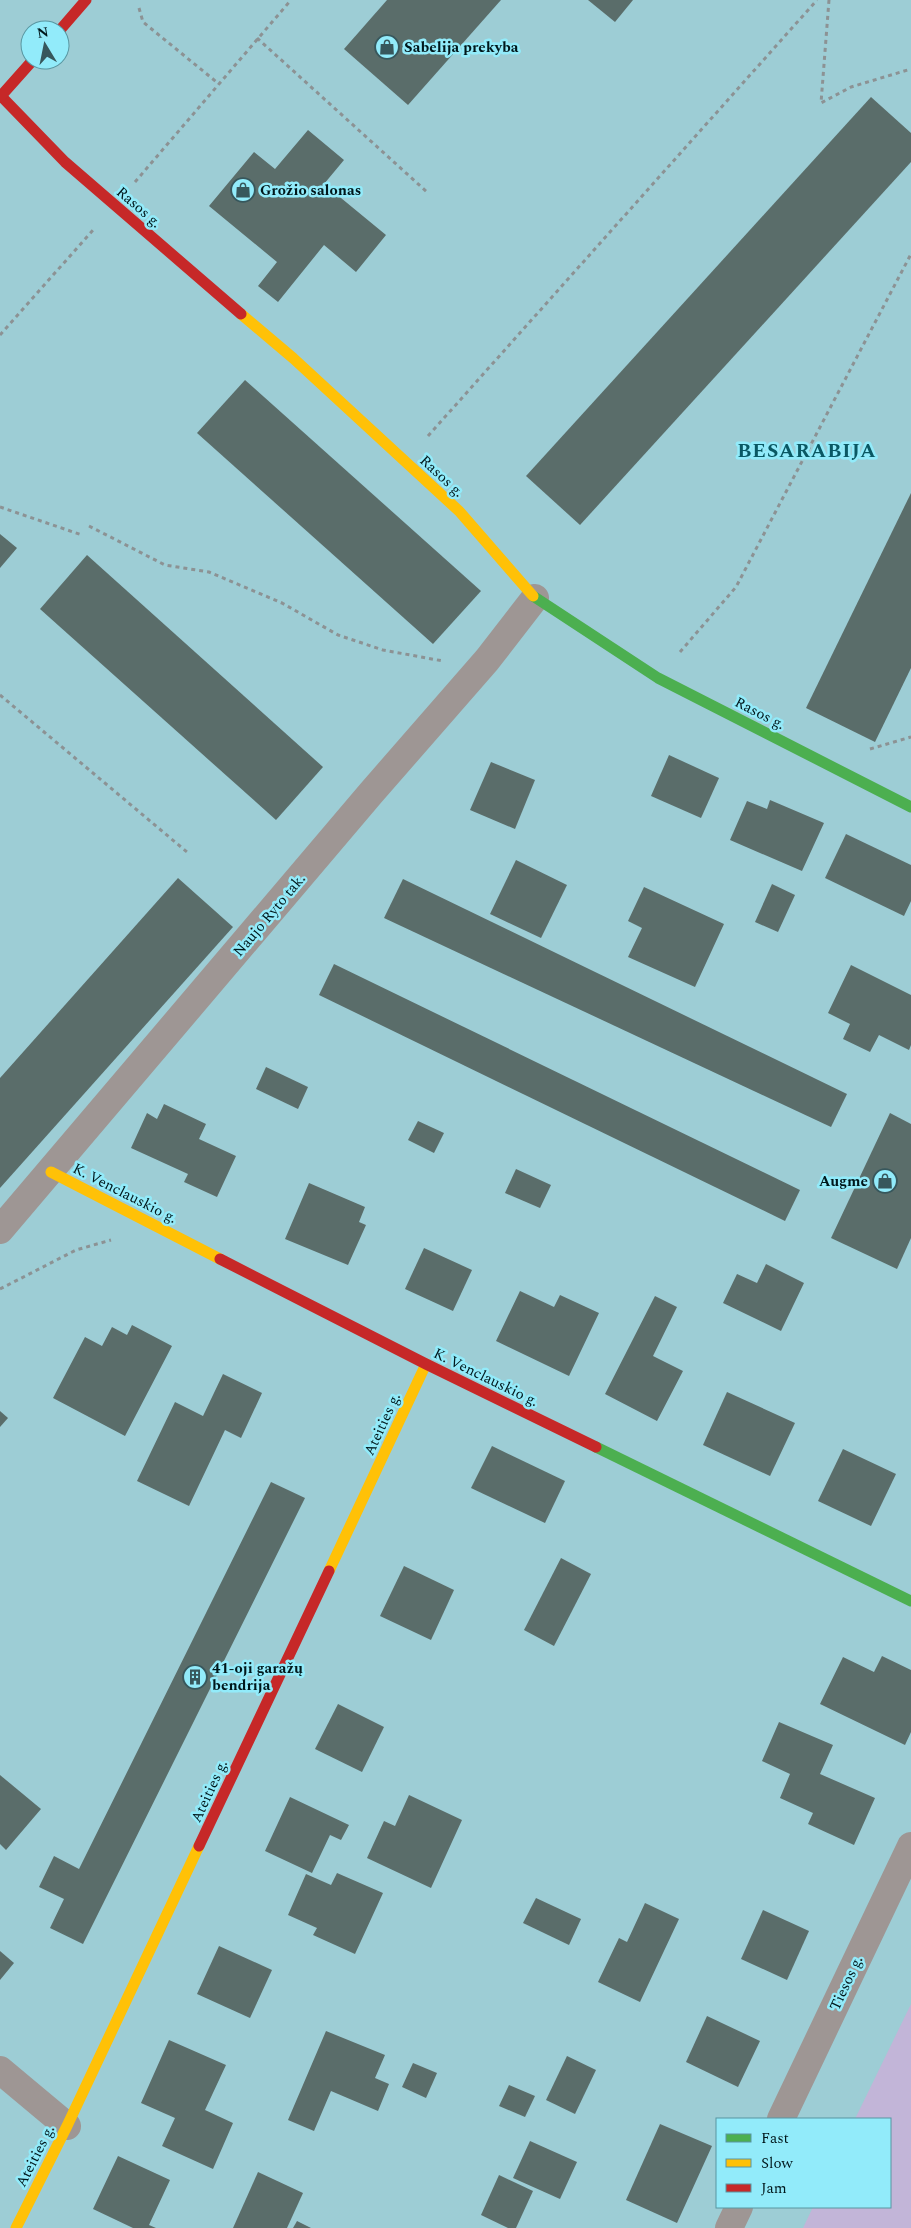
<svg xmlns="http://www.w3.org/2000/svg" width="911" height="2228" font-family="Spectral,serif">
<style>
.green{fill:#c2b5d8}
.building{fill:#5a6d6a}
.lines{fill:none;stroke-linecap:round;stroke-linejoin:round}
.path{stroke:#8c9294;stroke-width:3;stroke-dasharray:4 4;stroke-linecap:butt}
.street{stroke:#9e9694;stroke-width:28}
.fast{stroke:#4caf50;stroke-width:11}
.slow{stroke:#ffc107;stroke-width:11}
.jam{stroke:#c62828;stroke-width:11}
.labels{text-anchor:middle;stroke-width:5;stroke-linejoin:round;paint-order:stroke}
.poi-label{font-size:15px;font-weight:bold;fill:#00171b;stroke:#92ebfa;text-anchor:start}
.street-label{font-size:15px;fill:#00171b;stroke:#92ebfa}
.district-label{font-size:20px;font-weight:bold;letter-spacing:1px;fill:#0a5863;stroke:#92ebfa}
</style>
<rect width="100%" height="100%" fill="#9dcdd5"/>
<polygon class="green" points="911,2004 911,2228 803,2228 813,2207 890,2207 890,2119 855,2119"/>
<g class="building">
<polygon points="387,0 501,0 408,105 344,49"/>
<polygon points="588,0 633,0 615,22"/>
<polygon points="871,97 911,133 911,162 580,525 526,476"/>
<polygon points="308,130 344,160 324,184 386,235 356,272 324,245 278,302 258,286 277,262 209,206 254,152 275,169"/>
<polygon points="245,380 481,591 433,644 197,433"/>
<polygon points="911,493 911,668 875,742 806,708"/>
<polygon points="0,534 17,548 0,568"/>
<polygon points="87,555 323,767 276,820 40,609"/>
<polygon points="669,755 719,778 701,818 651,796"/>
<polygon points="491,762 535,780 515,829 470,810"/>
<polygon points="770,800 824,823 802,871 730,840 747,801 767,809"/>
<polygon points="846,834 911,865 911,901 904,916 825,878"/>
<polygon points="516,860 567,885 541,938 490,914"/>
<polygon points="178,878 233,927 0,1188 0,1078"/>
<polygon points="403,879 847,1094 831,1127 384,918"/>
<polygon points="772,884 795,895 778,932 755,922"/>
<polygon points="644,887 724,924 695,987 628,957 642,928 628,921"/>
<polygon points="334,964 800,1190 785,1221 319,995"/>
<polygon points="851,965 911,995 911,1045 909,1050 879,1035 870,1052 843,1039 850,1024 828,1013"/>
<polygon points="266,1067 308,1087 298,1109 256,1089"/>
<polygon points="164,1104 206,1124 199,1139 236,1156 217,1197 184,1182 188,1174 131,1148 147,1113 157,1119"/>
<polygon points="890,1113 911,1124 911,1238 897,1269 831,1238"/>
<polygon points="418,1121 444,1133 434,1153 408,1140"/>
<polygon points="516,1169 551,1185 540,1208 505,1193"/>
<polygon points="309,1183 365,1207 359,1222 366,1225 348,1265 285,1239"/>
<polygon points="424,1248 472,1270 453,1311 405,1289"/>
<polygon points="766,1264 804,1283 781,1331 723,1303 737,1274 757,1283"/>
<polygon points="520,1291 554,1307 560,1295 599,1313 569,1376 496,1341"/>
<polygon points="655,1296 677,1307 653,1356 683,1371 657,1421 605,1394"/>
<polygon points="132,1325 172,1346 125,1436 53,1398 85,1337 102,1346 112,1327 127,1335"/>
<polygon points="223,1374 262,1393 241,1438 225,1430 189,1506 137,1481 175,1402 203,1416"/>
<polygon points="727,1392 795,1423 770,1476 703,1445"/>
<polygon points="0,1411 8,1418 0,1427"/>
<polygon points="492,1446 565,1481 545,1523 471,1488"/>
<polygon points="843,1449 896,1474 871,1526 818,1501"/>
<polygon points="271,1482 305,1498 83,1944 50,1928 64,1899 39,1887 54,1856 79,1869"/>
<polygon points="561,1558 591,1574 554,1646 524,1630"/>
<polygon points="404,1566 454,1590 431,1640 380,1616"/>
<polygon points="882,1656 911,1670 911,1732 905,1745 820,1704 843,1657 874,1672"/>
<polygon points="338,1704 384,1727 362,1772 315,1749"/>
<polygon points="779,1722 833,1745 820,1774 875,1798 854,1845 808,1824 813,1813 780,1798 790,1774 762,1761"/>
<polygon points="0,1775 41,1809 6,1850 0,1844"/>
<polygon points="409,1795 462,1820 431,1888 367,1858 384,1821 395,1826"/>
<polygon points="290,1797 349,1825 341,1840 330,1835 312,1873 265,1851"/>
<polygon points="337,1873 383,1893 355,1954 313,1935 317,1928 288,1915 306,1874 331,1885"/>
<polygon points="536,1898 581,1919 569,1945 523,1923"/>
<polygon points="645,1903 679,1919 640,2002 598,1982 619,1938 627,1942"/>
<polygon points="763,1910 809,1931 787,1980 741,1959"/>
<polygon points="219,1946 272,1970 250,2018 197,1994"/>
<polygon points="0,1951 14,1963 0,1980"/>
<polygon points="707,2016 760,2041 738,2087 686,2062"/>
<polygon points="326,2031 385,2055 375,2078 389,2084 378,2111 331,2091 314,2131 288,2120"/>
<polygon points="169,2040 226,2065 205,2110 233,2123 213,2169 162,2146 175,2118 141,2103"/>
<polygon points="567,2056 596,2070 575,2114 546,2100"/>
<polygon points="413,2063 437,2073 426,2098 402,2087"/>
<polygon points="509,2085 535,2096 525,2117 499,2106"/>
<polygon points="660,2124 712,2146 677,2223 626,2200"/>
<polygon points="530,2141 577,2162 560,2199 513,2178"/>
<polygon points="118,2156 170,2180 149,2225 156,2228 133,2228 93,2209"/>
<polygon points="258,2172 303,2193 287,2228 233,2228"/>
<polygon points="499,2175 533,2191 516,2228 508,2228 481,2215"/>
<polygon points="297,2221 311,2228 293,2228"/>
</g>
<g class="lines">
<g class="path">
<polyline points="829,0 821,103 851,87 911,69"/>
<polyline points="139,8 143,22 219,84"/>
<polyline points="257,38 427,192"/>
<polyline points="135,182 291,0"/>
<polyline points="0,335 93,230"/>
<polyline points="428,436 817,0"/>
<polyline points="0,507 82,535"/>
<polyline points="89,526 165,565 209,572 282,603 338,635 383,650 443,661"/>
<polyline points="680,652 736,587 911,254"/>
<polyline points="0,695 187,852"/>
<polyline points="870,749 911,737"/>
<polyline points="0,1289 76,1250 111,1240"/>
</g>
<g class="street">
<polyline points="0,1230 371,793 487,660 535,598"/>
<polyline points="0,2070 67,2126"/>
<polyline points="781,2119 911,1846"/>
<polyline points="729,2228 739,2207"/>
</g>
<g class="fast">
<polyline points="533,596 658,678 911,807"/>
<polyline points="596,1447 911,1601"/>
</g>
<g class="slow">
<polyline points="241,314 293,358 459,511 533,596"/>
<polyline points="51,1172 220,1259"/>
<polyline points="329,1571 426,1364"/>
<polyline points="16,2228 67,2126 199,1846"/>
</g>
<g class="jam">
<polyline points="60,30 86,0"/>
<polyline points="1,96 65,162 241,314"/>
<polyline points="0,97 33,60"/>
<polyline points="220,1259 426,1364 596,1447"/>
<polyline points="199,1846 329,1571"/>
</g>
</g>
<defs>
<g id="shop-ring" transform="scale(1.25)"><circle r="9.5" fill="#92ebfa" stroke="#37575c" stroke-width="1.5"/><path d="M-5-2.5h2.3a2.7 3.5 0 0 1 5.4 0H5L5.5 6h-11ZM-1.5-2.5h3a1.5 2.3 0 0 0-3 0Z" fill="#37575c"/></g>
<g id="building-ring" transform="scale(1.25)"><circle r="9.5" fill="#92ebfa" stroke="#37575c" stroke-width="1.5"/><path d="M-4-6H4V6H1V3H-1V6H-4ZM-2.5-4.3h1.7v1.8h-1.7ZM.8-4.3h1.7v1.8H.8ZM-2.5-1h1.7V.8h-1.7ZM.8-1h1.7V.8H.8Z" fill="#37575c"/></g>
</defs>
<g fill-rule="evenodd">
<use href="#shop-ring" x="387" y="47"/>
<use href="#shop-ring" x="243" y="190"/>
<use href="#shop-ring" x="885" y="1181"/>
<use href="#building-ring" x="195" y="1677"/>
</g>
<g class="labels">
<g class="poi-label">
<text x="404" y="52">Sabelija prekyba</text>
<text x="260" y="195">Grožio salonas</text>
<text x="868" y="1186" text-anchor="end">Augme</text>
<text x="212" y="1673">41-oji garažų<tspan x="212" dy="17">bendrija</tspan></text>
</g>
<g class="street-label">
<text transform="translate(139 207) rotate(41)" y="5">Rasos g.</text>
<text transform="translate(442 476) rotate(43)" y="5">Rasos g.</text>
<text transform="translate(760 713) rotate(27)" y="5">Rasos g.</text>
<text transform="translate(269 915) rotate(-50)" y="5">Naujo Ryto tak.</text>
<text transform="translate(125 1193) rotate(27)" y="5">K. Venclauskio g.</text>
<text transform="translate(486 1377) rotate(26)" y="5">K. Venclauskio g.</text>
<text transform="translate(382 1424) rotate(-65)" y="5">Ateities g.</text>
<text transform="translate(209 1791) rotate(-65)" y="5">Ateities g.</text>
<text transform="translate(846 1983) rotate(-65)" y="5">Tiesos g.</text>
<text transform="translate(35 2156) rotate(-63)" y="5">Ateities g.</text>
</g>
<g class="district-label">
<text x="807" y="457">BESARABIJA</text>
</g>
</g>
<rect x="716" y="2118" width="175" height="90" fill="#92ebfa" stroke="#5896a1"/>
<rect x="726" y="2134" width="25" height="8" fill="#4caf50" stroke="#5896a1"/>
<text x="761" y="2143" font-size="15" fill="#00171b">Fast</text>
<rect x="726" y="2159" width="25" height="8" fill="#ffc107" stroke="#5896a1"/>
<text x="761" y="2168" font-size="15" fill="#00171b">Slow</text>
<rect x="726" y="2184" width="25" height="8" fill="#c62828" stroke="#5896a1"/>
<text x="761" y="2193" font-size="15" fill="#00171b">Jam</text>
<g transform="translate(45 45) rotate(350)"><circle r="24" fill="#92ebfa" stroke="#5896a1"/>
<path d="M0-4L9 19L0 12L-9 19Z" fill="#37575c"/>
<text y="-8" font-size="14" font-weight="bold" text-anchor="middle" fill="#00171b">N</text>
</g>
</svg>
